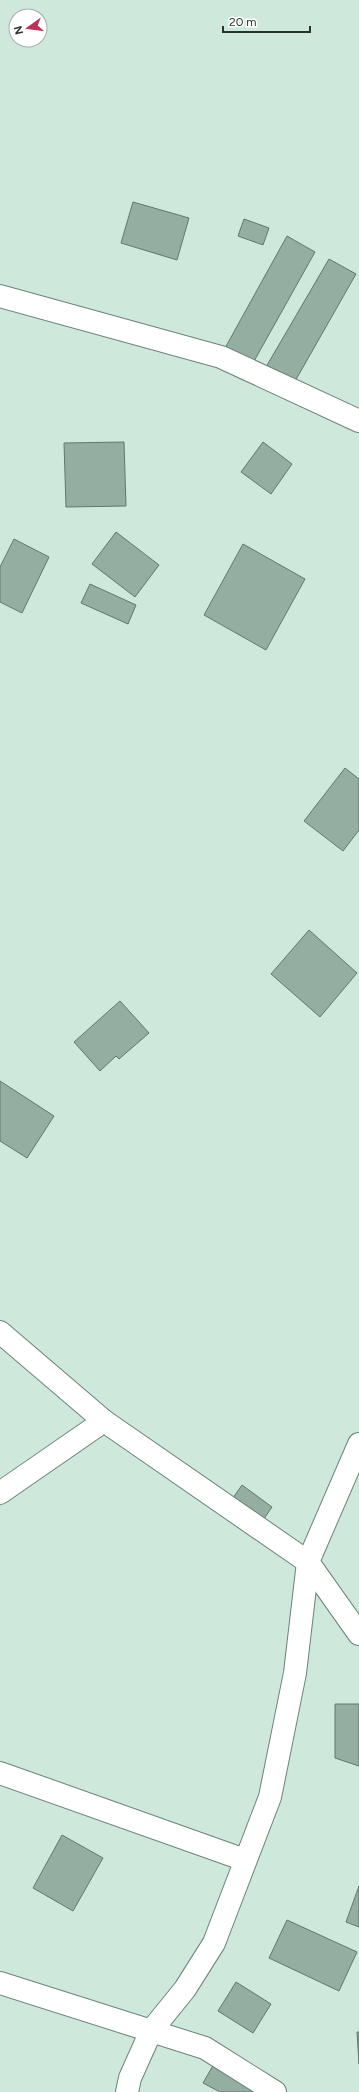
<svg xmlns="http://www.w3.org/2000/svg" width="359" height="2092" font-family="Figtree,sans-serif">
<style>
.building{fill:#95aea2;stroke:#60786d}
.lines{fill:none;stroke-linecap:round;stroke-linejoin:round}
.minor-casing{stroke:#6b8378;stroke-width:24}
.minor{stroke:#fff;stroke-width:22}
</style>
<rect width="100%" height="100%" fill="#cee8db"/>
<g class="building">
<polygon points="133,202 189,218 177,260 121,243"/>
<polygon points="244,219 269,228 263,245 238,236"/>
<polygon points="287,236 315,252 253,363 225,348"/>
<polygon points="329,259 356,274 294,383 266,367"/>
<polygon points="124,442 126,506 66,507 64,443"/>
<polygon points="263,442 292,464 271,494 241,472"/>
<polygon points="116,532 159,565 135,597 92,564"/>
<polygon points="14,539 49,557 22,613 0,602 0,567"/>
<polygon points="243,544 305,579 266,650 204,615"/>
<polygon points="90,584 136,605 128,624 81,603"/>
<polygon points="345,768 359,779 359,830 343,851 304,821"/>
<polygon points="309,930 357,973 320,1017 271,974"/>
<polygon points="120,1001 149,1033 119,1059 116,1056 100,1071 74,1042"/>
<polygon points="0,1081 54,1116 27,1158 0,1141"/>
<polygon points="242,1485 272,1507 259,1526 228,1505"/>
<polygon points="335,1704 359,1704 359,1766 335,1758"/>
<polygon points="62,1835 103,1858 73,1911 33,1888"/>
<polygon points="359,1886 359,1927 346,1922"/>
<polygon points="287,1920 357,1952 339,1991 269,1958"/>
<polygon points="236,1982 271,2004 253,2033 218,2011"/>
<polygon points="357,2032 359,2032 359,2064"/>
<polygon points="215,2062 268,2092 220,2092 203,2083"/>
</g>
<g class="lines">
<g class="minor-casing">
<g id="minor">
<polyline points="0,296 221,357 359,421"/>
<polyline points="0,1332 104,1421 308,1562 359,1634"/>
<polyline points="0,1493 104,1421"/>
<polyline points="0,1773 245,1860"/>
<polyline points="0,1983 205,2048 275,2092"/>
<polyline points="127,2092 130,2078 151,2031 185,1989 214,1943 270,1797 295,1673 308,1562 359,1444"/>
</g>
</g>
<use href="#minor" class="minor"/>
</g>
<g transform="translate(28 28) rotate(256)"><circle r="19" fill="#ffffff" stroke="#a9adab"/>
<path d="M0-3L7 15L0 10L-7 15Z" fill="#c03158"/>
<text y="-6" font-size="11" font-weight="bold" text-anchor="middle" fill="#29332e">N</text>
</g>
<path d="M223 26v6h87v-6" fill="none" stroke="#29332e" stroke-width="2"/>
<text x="229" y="26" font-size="12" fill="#29332e" stroke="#ffffff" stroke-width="3" paint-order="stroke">20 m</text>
</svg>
